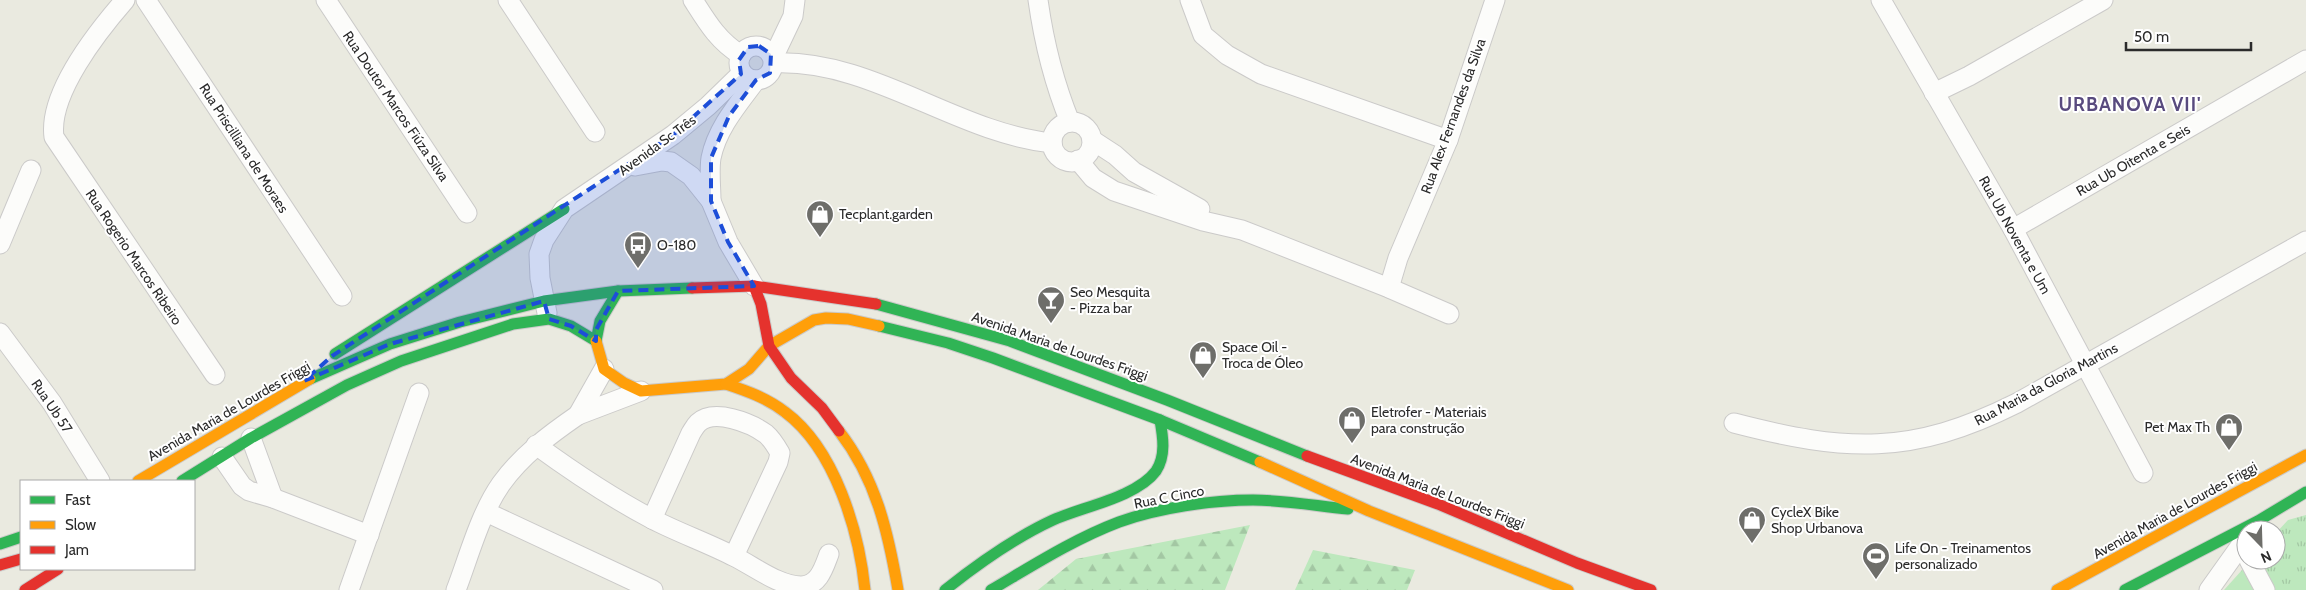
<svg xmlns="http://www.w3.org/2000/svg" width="2306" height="590" font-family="Cabin,sans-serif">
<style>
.grass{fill:url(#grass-tufts)}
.forest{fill:url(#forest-firs)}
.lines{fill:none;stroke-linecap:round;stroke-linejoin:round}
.street-casing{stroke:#cbcac9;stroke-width:21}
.fast-casing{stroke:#cbcac9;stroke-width:13}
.slow-casing{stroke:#cbcac9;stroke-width:13}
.jam-casing{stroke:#cbcac9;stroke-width:13}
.street{stroke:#fcfcfa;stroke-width:19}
.fast{stroke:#30b455;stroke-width:11}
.slow{stroke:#ff9f0a;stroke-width:11}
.jam{stroke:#e5322d;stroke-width:11}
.marked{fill:#1d4ed8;fill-opacity:0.2;stroke:#1d4ed8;stroke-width:4;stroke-dasharray:10 6;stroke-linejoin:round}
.labels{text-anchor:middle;stroke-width:4;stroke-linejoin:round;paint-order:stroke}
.street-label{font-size:14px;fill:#2b2b2b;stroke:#fff}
.poi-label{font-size:14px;fill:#2b2b2b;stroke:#fff;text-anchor:start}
.district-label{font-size:19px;font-weight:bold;letter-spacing:1px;fill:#584a7e;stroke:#fff}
</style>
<defs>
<pattern id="grass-tufts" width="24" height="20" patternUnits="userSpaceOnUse" patternTransform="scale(1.25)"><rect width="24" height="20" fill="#bde8bd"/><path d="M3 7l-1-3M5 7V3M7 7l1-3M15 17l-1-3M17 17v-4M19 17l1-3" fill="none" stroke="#a3c7a3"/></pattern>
<pattern id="forest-firs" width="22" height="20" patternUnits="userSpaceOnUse" patternTransform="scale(1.25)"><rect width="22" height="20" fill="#bde8bd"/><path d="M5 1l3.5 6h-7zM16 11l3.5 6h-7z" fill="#a3c7a3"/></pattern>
</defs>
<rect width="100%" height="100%" fill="#eaeae0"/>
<polygon class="grass" points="2306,515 2306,590 2224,590 2251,560 2276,560 2276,533 2288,520"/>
<g class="forest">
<polygon points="1250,525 1225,590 1038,590 1076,559"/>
<polygon points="1313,550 1415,570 1407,590 1295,590"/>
</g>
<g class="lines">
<g class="street-casing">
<g id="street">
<path d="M125,0C98,31 48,94 54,137L215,375"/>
<polyline points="146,0 342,296"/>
<polyline points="326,0 467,213"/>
<polyline points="508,0 595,132"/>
<path d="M693,0C707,22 718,41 741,55"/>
<path d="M1038,0C1044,43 1054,83 1070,122"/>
<polyline points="1190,0 1203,35 1227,55 1261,74 1448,140"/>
<polyline points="1881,0 2013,229 2143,473"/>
<circle cx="756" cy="63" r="17"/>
<polyline points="773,58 793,16 795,0"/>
<path d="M774,63C872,59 956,133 1052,143"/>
<polyline points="1934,93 1969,76 2103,0"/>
<circle cx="1072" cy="142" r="20"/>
<polyline points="1092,140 1115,155 1134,172 1200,209"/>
<polyline points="1078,160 1093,178 1114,191 1203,221 1242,230 1389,288 1449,314"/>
<polyline points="635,166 662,161 671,162 691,176 711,201 728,242 754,286"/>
<path d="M711,201C711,187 709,171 711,158C717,128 739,103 756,80"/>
<polyline points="2013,229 2306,60"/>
<polyline points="0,244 31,170"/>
<polyline points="1389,288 1398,258 1448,140 1495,0"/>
<polyline points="547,313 540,278 539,254 544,240 564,209 673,135 708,106 742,73"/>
<polyline points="0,333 52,403 100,481"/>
<polyline points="604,369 578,415 641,391"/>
<path d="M1734,423C1846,452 1911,456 2017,403L2306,241"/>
<polyline points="251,438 273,498"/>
<path d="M536,445C573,472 612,498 652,519C679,533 708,543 735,557C755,567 779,586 801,586C819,586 824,567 829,554"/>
<polyline points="222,457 242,486 249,491 273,498 369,535"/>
<polyline points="486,512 653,590"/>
<path d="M652,519L691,433C693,430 695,426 698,423C714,408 751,423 766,434C772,439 776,446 780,453L778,462L734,556"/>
<polyline points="2249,560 2265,590"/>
<polyline points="349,590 419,393"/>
<path d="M456,590C469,556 480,514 501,484C522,455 549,435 578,415"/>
<polyline points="2209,590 2246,538"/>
</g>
</g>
<g class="fast-casing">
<g id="fast">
<polyline points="876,304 1010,341 1167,400 1307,456"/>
<polyline points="879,326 948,343 993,358 1160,420 1260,462"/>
<polyline points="596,341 600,321 618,291"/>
<polyline points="335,354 564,209"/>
<polyline points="310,379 390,344 460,322 544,301 618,291 692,288"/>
<polyline points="182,481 251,438 347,385 401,361 513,324 549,319 571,326 596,341"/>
<polyline points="0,544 21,537"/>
<path d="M945,590C979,563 1014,538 1053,520C1082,507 1137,497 1156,471C1166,456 1163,437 1160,420"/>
<path d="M991,590C1032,566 1074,539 1119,522C1157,508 1212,500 1253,500C1284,500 1317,506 1348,509"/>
<polyline points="2125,590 2258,521 2306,492"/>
</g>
</g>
<g class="slow-casing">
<g id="slow">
<polyline points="596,341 604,369 624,383 641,391 726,384 749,369 769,346 814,320 826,318 848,319 879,326"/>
<path d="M726,384C747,391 767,398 785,412C835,449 859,531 865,590"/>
<path d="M839,431C876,479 888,531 898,590"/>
<polyline points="1260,462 1369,511 1568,590"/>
<polyline points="138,481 310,379"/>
<polyline points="2057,590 2306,455"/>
</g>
</g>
<g class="jam-casing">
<g id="jam">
<polyline points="754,286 761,304 769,346 791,378 822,408 839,431"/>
<polyline points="692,288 754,286 876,304"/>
<polyline points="1307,456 1438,504 1577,563 1651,590"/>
<polyline points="0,565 21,559"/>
<polyline points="25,590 58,569"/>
</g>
</g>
<use href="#street" class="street"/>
<use href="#fast" class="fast"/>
<use href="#slow" class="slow"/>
<use href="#jam" class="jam"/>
</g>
<path class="marked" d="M759,46L771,54L770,73L756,80L729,116L711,158V201L728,242L754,286L618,291L596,330V341L571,326L549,319L544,301L390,344L304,381L332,356L673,135L741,74L739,60L748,47Z"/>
<defs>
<g id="shop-pin" transform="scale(1.4375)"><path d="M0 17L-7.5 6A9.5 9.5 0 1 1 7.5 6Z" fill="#6e6e6a" stroke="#fff"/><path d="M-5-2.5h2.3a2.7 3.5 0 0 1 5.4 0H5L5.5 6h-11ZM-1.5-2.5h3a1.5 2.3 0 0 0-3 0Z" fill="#fff"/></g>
<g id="bus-pin" transform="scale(1.4375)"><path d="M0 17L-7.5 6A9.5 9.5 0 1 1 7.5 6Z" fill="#6e6e6a" stroke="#fff"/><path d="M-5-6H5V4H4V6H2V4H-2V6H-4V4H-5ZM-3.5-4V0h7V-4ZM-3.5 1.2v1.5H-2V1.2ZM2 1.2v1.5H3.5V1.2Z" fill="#fff"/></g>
<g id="bar-pin" transform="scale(1.4375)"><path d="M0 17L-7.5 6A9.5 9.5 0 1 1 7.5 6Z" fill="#6e6e6a" stroke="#fff"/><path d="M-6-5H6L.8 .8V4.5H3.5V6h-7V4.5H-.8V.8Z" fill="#fff"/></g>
<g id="stadium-pin" transform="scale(1.4375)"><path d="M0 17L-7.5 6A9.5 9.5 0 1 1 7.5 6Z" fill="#6e6e6a" stroke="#fff"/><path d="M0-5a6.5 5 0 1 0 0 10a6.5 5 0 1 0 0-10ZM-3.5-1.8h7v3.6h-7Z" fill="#fff"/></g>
</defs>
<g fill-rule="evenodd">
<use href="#shop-pin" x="820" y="214"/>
<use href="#bus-pin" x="638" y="245"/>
<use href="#bar-pin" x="1051" y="300"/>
<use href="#shop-pin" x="1203" y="355"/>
<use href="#shop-pin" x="1352" y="420"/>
<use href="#shop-pin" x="2229" y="427"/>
<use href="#shop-pin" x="1752" y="520"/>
<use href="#stadium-pin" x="1876" y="556"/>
</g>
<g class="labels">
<g class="street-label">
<text transform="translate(396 106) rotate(56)" y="5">Rua Doutor Marcos Fiúza Silva</text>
<text transform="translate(1453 116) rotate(-70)" y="5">Rua Alex Fernandes da Silva</text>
<text transform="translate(657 145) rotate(-36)" y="5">Avenida Sc Três</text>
<text transform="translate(244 148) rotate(57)" y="5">Rua Priscilliana de Moraes</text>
<text transform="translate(2133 160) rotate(-30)" y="5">Rua Ub Oitenta e Seis</text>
<text transform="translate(2015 235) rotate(61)" y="5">Rua Ub Noventa e Um</text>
<text transform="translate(134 257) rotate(56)" y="5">Rua Rogerio Marcos Ribeiro</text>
<text transform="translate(1060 346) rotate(19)" y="5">Avenida Maria de Lourdes Friggi</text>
<text transform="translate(2046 384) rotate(-28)" y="5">Rua Maria da Gloria Martins</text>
<text transform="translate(52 406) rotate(56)" y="5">Rua Ub 57</text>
<text transform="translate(229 411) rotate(-30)" y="5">Avenida Maria de Lourdes Friggi</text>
<text transform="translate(1438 491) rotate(21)" y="5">Avenida Maria de Lourdes Friggi</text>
<text transform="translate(1169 497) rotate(-11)" y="5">Rua C Cinco</text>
<text transform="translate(2175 510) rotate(-29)" y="5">Avenida Maria de Lourdes Friggi</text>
</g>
<g class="poi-label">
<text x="839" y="219">Tecplant.garden</text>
<text x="657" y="250">O-180</text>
<text x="1070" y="297">Seo Mesquita<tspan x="1070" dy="16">- Pizza bar</tspan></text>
<text x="1222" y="352">Space Oil -<tspan x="1222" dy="16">Troca de Óleo</tspan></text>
<text x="1371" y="417">Eletrofer - Materiais<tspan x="1371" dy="16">para construção</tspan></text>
<text x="2210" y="432" text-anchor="end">Pet Max Th</text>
<text x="1771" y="517">CycleX Bike<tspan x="1771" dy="16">Shop Urbanova</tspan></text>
<text x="1895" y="553">Life On - Treinamentos<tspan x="1895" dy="16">personalizado</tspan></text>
</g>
<g class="district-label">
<text x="2130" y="111">URBANOVA VII'</text>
</g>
</g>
<rect x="20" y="480" width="175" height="90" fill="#ffffff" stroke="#aaaaaa"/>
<rect x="30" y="496" width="25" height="8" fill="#30b455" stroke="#aaaaaa"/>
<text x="65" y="505" font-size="15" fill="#2b2b2b">Fast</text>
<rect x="30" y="521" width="25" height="8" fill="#ff9f0a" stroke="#aaaaaa"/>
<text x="65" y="530" font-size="15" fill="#2b2b2b">Slow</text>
<rect x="30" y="546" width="25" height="8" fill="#e5322d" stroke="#aaaaaa"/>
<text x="65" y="555" font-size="15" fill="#2b2b2b">Jam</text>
<g transform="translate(2261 545) rotate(157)"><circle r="24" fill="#ffffff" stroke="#aaaaaa"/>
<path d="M0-4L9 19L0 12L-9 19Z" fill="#6e6e6a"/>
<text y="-8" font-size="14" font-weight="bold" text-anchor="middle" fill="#2b2b2b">N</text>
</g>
<path d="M2126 42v8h125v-8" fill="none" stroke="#2b2b2b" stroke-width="2.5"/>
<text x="2134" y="42" font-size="15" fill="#2b2b2b" stroke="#ffffff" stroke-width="4" paint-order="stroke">50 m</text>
</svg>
